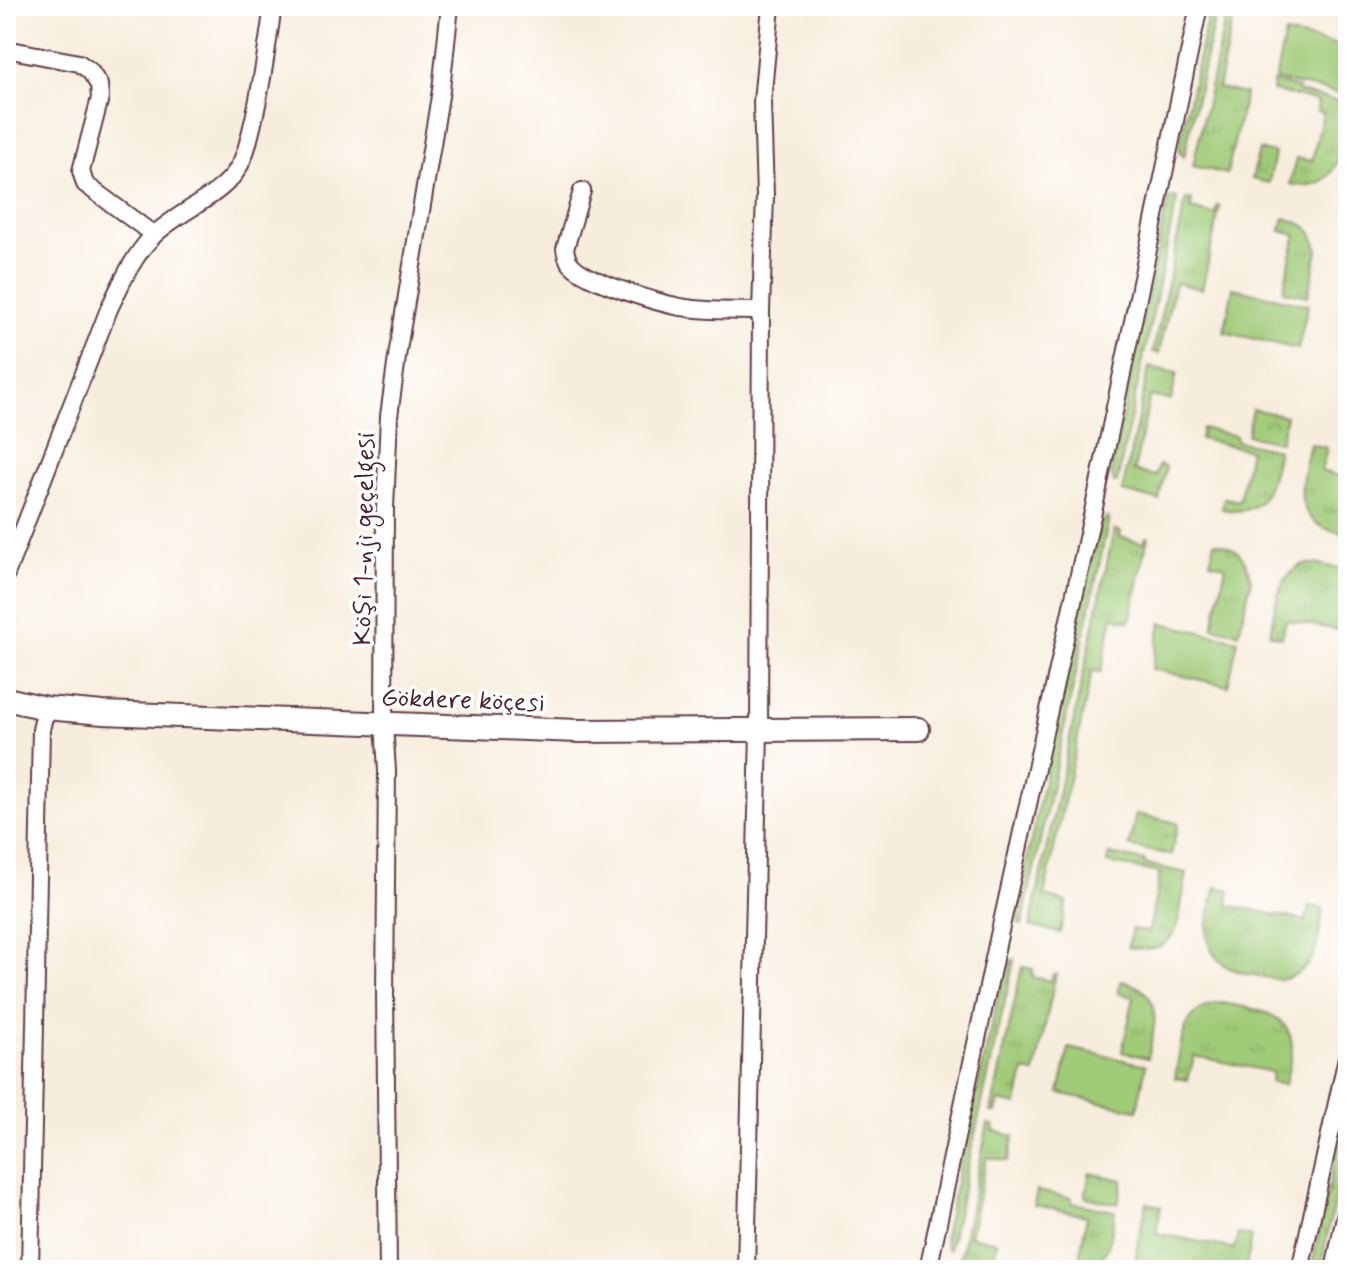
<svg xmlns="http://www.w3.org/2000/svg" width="1354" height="1276" font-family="Mynerve,sans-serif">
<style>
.grass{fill:url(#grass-tufts);stroke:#757552;stroke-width:2}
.park{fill:url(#park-crowns);stroke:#757552;stroke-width:2}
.pitch{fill:#a0cb78;stroke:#757552;stroke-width:2}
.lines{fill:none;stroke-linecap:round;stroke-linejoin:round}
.street-casing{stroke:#643e46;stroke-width:20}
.secondary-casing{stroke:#643e46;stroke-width:26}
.street{stroke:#fff;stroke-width:16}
.secondary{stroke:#fff;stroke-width:22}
.labels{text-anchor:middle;stroke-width:7;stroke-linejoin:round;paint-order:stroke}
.street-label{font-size:26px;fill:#4a1f2b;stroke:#fff}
</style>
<defs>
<pattern id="grass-tufts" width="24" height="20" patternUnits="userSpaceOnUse" patternTransform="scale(2)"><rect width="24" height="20" fill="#a0cb78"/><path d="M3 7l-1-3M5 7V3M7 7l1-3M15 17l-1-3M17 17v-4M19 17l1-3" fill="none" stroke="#8bae68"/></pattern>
<pattern id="park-crowns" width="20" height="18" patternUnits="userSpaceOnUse" patternTransform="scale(2)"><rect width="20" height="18" fill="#a0cb78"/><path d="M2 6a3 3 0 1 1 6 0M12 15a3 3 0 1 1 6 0" fill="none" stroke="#8bae68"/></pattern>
</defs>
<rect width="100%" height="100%" fill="#fff"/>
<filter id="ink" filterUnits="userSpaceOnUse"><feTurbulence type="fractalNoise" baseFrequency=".0125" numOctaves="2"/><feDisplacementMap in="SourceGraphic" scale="16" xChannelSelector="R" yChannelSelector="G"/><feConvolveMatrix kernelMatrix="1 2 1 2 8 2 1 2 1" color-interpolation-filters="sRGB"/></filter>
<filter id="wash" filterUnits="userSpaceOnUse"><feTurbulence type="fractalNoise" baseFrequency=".006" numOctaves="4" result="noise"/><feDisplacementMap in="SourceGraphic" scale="32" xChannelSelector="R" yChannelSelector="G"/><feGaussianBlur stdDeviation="1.8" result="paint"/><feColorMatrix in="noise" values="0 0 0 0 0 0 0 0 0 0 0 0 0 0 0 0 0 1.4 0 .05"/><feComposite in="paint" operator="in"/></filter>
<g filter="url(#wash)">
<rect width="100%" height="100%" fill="#f7eddc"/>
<g class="grass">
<polygon points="1210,6 1217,6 1184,157 1179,152 1179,146"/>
<polygon points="1228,6 1236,6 1218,88 1245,94 1227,174 1193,166"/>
<path d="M1273,82L1298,88V92L1348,103C1348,117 1346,129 1343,142C1336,173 1325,191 1290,184L1296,158L1312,161L1323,113L1317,111L1318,101L1272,91Z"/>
<polygon points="1259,150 1275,153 1269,183 1252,179"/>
<polygon points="1174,197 1177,198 1117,483 1114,483 1111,472 1166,207 1169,200"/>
<polygon points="1186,199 1192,200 1191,209 1215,215 1218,206 1220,207 1202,289 1175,283 1159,353 1153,352"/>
<path d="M1284,218C1306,223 1313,228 1318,251L1308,296L1283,291L1296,235L1281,231Z"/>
<polygon points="1149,367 1177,373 1171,400 1150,396 1134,471 1156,476 1159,465 1166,467 1159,500 1122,492"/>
<path d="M1202,428L1236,436V441L1278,450C1270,484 1267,519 1222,509L1224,498L1239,501L1250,450L1200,439Z"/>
<path d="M1310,444L1327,448L1321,471L1348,478V534C1340,532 1330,531 1323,527C1289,511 1304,471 1310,444Z"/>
<polygon points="1106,518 1109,519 1022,925 1020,925 1017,917 1017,905 1097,535 1100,524"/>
<polygon points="1114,530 1121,532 1120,537 1144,543 1146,537 1148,537 1130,621 1113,617 1101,672 1092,671 1044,896 1067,902 1060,933 1030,926"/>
<path d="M1215,542C1238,547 1247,557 1251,581L1239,633L1213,627L1226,566L1210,562Z"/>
<path d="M1304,564H1317L1348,570V632L1286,620L1282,637L1270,634C1276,606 1275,577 1304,564Z"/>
<path d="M1109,854L1145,861L1144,864L1187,873L1177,928C1165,951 1150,951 1128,947L1132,929L1149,932L1160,873L1107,863Z"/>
<path d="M1216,887L1230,890L1228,905L1306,921L1309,906L1323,908C1320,925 1319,949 1309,963C1302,971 1293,978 1283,979C1275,980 1266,977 1258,976C1236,972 1216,967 1209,943C1204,926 1212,904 1216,887Z"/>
<polygon points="1014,960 949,1250 946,1246 944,1236 1004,971 1006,966"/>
<polygon points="1022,967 1033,969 1032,977 1051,981 1053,974 1056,974 1035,1073 1024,1071 1017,1105 999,1101 996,1113 991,1112"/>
<path d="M1121,981C1166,991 1155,1023 1148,1058L1122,1052L1134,997L1118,993Z"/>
<path d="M1223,1003C1251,1009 1290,1010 1292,1047C1292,1059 1287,1073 1285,1085L1271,1082L1272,1072L1194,1056L1188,1080L1175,1078C1182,1043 1180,1006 1223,1003Z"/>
<polygon points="1348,1095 1348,1136 1320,1270 1311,1270"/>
<polygon points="988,1124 994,1126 993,1131 1014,1136 1008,1161 987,1157 970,1236 997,1242 993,1262 986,1263 960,1258"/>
<path d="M1037,1191L1072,1198V1203L1115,1211C1111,1236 1111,1252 1092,1270H1059L1060,1263L1078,1265L1087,1216L1034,1205Z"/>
<path d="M1147,1203L1161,1206L1156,1233L1234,1249L1238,1234L1252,1237L1245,1270H1137C1133,1251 1143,1222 1147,1203Z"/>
</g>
<g class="park">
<polygon points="1252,409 1286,416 1280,442 1247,435"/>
<polygon points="1136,814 1178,823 1171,855 1129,846"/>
<polygon points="1090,1173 1123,1180 1118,1204 1085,1197"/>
</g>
<g class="pitch">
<polygon points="1285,34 1348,47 1348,95 1275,80"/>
<polygon points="1233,288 1308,305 1298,349 1224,332"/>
<polygon points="1161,623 1238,640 1228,686 1152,669"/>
<polygon points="1069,1048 1146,1065 1137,1110 1059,1093"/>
</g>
</g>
<g filter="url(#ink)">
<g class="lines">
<g class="street-casing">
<g id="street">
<polyline points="6,49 79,63 90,71 99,85 100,98 81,171 85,184 154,235"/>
<path d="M582,191L565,249C566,254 567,261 572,265C586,281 658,303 681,307C706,312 735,310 761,311"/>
<path d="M6,574L109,309C121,284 133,256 153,236C177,212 216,199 235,173C245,159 248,143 252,127C262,87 267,47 273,6"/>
<polyline points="30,1270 41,730 46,708"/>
<polyline points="388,1270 385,994 387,771 384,724 385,508 389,416 398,350 441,90 450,6"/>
<polyline points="746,1270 759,731 761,311 765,196 762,102 771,6"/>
<polyline points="928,1270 998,940 1096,498 1199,6"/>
<polyline points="1300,1270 1348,1053"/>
</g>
</g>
<g class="secondary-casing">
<g id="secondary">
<polyline points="6,699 46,708 103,713 579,731 918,729"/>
<polyline points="1337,1270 1348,1217"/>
</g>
</g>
<use href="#street" class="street"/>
<use href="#secondary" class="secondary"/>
</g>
</g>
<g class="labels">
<g class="street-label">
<text transform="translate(363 539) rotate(-89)" y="9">Köşi 1-nji geçelgesi</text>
<text transform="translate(463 699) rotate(2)" y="9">Gökdere köçesi</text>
</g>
</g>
<rect width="1354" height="1276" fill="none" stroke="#fff" stroke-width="32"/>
</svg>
